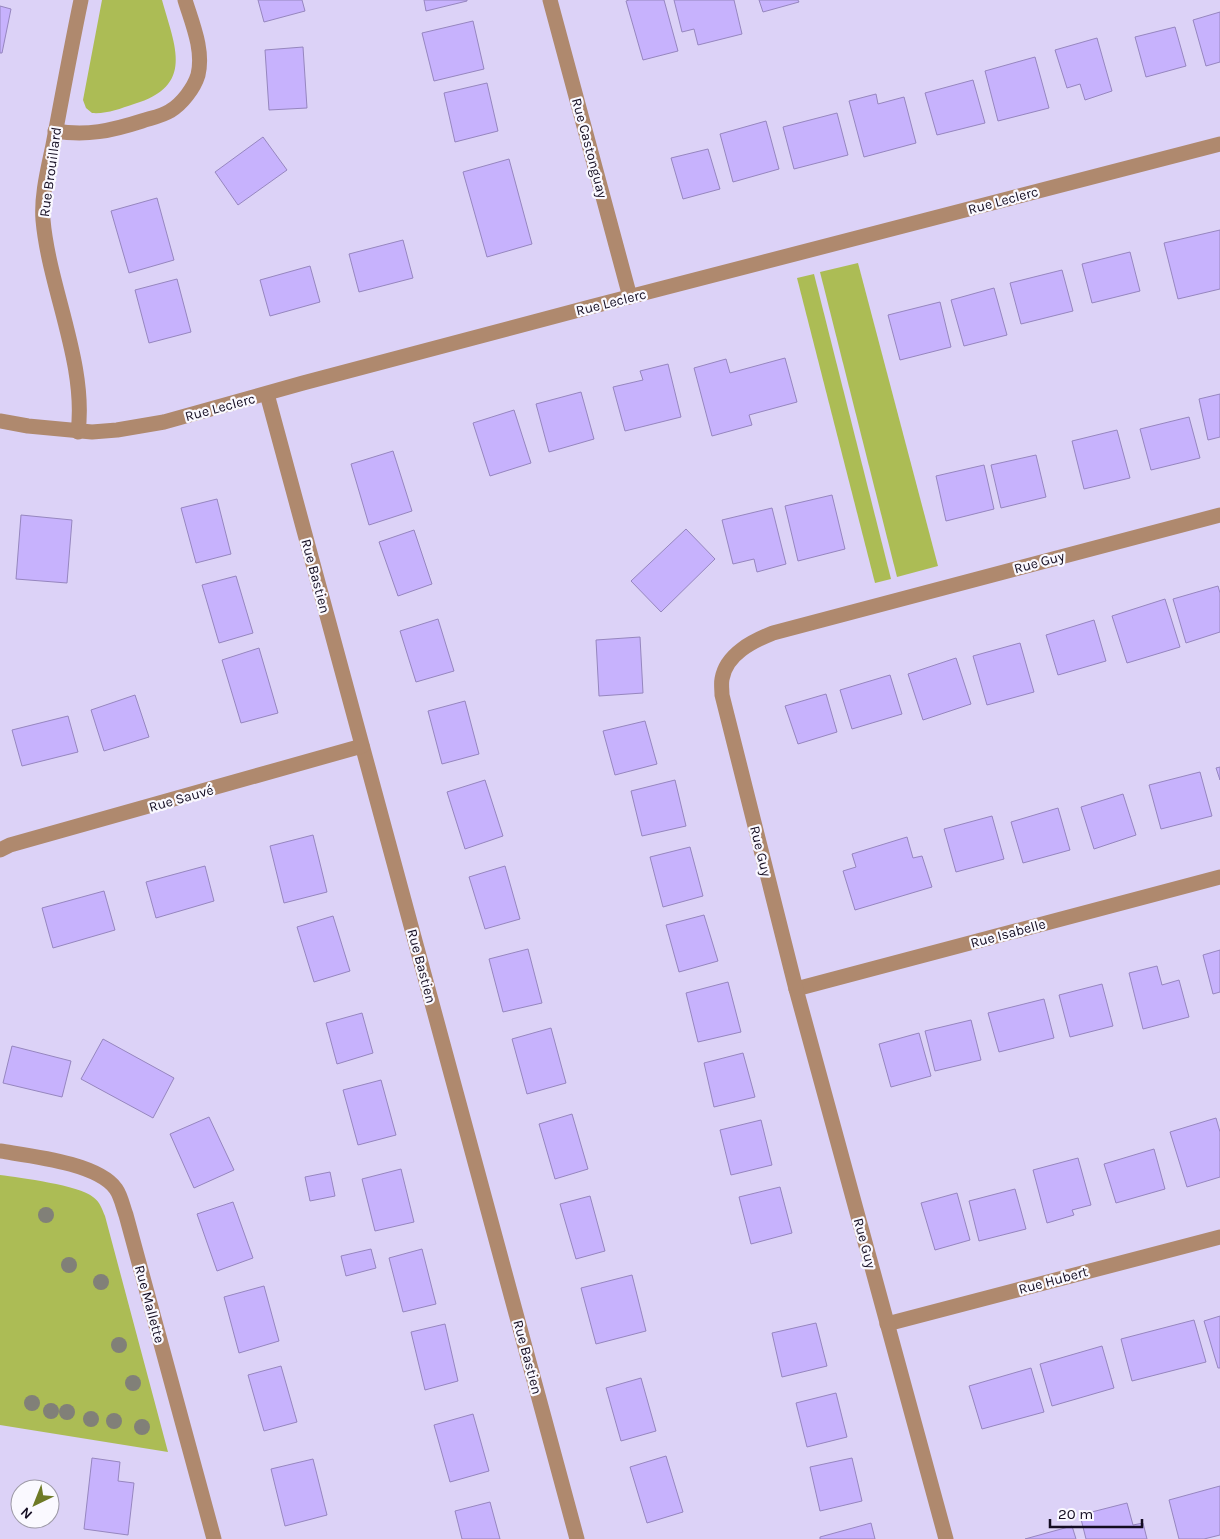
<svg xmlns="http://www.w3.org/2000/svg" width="1220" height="1539" font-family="Karla,sans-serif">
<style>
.green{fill:#acbc55}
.building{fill:#c7b2fd;stroke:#9686bf}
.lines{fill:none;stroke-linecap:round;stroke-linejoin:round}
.street{stroke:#af896e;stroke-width:15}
.tree{fill:#818078}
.labels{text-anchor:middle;stroke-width:4.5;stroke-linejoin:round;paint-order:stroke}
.street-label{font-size:14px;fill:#140d22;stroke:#faf9ff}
</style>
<rect width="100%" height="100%" fill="#dcd2f7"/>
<g class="green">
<path d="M102,0H162C175,47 195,86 134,104C119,109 107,114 92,113L86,108L83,100Z"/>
<polygon points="858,263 938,566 897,577 820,272"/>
<polygon points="814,274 891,579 875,583 797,278"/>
<path d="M0,1175C21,1178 79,1185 93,1197C100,1202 102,1209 105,1216L168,1452L0,1425Z"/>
</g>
<g class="building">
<polygon points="258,0 302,0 305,11 264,22"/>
<polygon points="424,0 467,0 467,1 426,11"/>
<polygon points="629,0 664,0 678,51 643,60 626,1"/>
<polygon points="674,0 734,0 742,34 698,45 694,29 682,32"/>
<polygon points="759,0 798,0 799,2 763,12"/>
<polygon points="0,6 11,9 2,53 0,53"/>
<polygon points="1220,12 1220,62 1206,66 1193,20"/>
<polygon points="473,21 484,69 434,81 422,33"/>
<polygon points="1175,27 1186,66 1146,77 1135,37"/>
<polygon points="1097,38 1112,91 1085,100 1080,84 1067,88 1055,50"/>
<polygon points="303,47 307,108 269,110 265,50"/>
<polygon points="1035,57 1049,108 998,121 985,71"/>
<polygon points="973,80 985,123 937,135 925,93"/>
<polygon points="487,83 498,131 455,142 444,93"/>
<polygon points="876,94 878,104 904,97 916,143 864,157 849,101"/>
<polygon points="837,113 848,155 794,169 783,127"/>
<polygon points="766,121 779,169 733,182 720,134"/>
<polygon points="263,137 287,170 238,205 215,172"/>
<polygon points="708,149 720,189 683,199 671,158"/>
<polygon points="509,159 532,244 487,257 463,172"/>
<polygon points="157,198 174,260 129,273 111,211"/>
<polygon points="1220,230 1220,289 1178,299 1164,243"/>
<polygon points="403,240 413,278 359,292 349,254"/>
<polygon points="1130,252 1140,291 1092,303 1082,264"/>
<polygon points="310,266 320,302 270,316 260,280"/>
<polygon points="1062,270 1073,311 1021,324 1010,283"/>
<polygon points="177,279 191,332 149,343 135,290"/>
<polygon points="994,288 1007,335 964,346 951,300"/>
<polygon points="940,302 951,347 900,360 888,315"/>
<polygon points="785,358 797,402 749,415 752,425 712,436 694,368 726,359 730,373"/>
<polygon points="668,364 681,417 625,431 613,387 643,380 640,371"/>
<polygon points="581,392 594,439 549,452 536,404"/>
<polygon points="1220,394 1220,437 1208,440 1199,399"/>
<polygon points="514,410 531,463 490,476 473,423"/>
<polygon points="1189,417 1200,458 1151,470 1140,429"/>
<polygon points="1117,430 1130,478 1084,489 1072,441"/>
<polygon points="393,451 412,511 369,525 351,464"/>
<polygon points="1036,455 1046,497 1001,508 991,465"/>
<polygon points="984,465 994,509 946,521 936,476"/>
<polygon points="832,495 845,549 798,561 785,506"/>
<polygon points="217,499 231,554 196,563 181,508"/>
<polygon points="772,508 786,564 757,572 754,559 733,564 722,520"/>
<polygon points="21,515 72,520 67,583 16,579"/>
<polygon points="686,529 715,559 661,612 631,581"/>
<polygon points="414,530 432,584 398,596 379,542"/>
<polygon points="236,576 253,633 219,643 202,585"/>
<polygon points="1218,586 1220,593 1220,632 1186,643 1173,599"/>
<polygon points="1165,599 1180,647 1127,663 1112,616"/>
<polygon points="438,619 454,671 416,682 400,631"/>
<polygon points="1094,620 1106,661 1058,675 1046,635"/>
<polygon points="640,637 643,693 599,696 596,640"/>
<polygon points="1020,643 1034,692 987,705 973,656"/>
<polygon points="259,648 278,713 241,723 222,660"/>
<polygon points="956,658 971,704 923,720 908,674"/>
<polygon points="890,675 902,714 852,729 840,690"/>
<polygon points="826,694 837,732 798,744 785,706"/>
<polygon points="135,695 149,737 104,751 91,710"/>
<polygon points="465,701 479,754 442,764 428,711"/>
<polygon points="68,716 78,752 22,766 12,730"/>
<polygon points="645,721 657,764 615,775 603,731"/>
<polygon points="1220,767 1220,780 1216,768"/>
<polygon points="1200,772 1212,816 1161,829 1149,785"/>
<polygon points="485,780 503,836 465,849 447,792"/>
<polygon points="675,780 686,826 642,836 631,791"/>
<polygon points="1123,794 1136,835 1094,849 1081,807"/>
<polygon points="1058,808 1070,850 1023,863 1011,822"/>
<polygon points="992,816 1004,859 956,872 944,829"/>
<polygon points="313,835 327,892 284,903 270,846"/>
<polygon points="907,837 913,858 922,856 932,887 855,910 843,871 856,867 852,854"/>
<polygon points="690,847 703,896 663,907 650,857"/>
<polygon points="205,866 214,901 156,918 146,882"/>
<polygon points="505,866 520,919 485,929 469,877"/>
<polygon points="104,891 115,930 53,948 42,908"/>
<polygon points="704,915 718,961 679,972 666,925"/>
<polygon points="333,916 350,971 314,982 297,927"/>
<polygon points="528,949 542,1003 503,1012 489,959"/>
<polygon points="1220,950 1220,992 1213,994 1203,955"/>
<polygon points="1157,966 1162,985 1179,980 1189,1017 1143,1029 1129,973"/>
<polygon points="728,982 741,1032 698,1042 686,993"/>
<polygon points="1102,984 1113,1026 1070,1037 1059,995"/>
<polygon points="1044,999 1054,1038 999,1052 988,1013"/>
<polygon points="362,1013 373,1053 337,1064 326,1023"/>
<polygon points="971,1020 981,1060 935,1071 925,1031"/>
<polygon points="551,1028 566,1083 527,1094 512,1039"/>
<polygon points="919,1033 931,1076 891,1087 879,1044"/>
<polygon points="103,1039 174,1078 153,1118 81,1079"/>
<polygon points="12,1046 71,1061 62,1097 3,1083"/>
<polygon points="743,1053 755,1097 714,1107 704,1063"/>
<polygon points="381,1080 396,1135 358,1145 343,1090"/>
<polygon points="572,1114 588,1169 555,1179 539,1124"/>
<polygon points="209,1117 234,1170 194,1188 170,1134"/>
<polygon points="1216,1118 1220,1132 1220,1177 1187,1187 1170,1132"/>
<polygon points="761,1120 772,1165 731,1175 720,1130"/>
<polygon points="1154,1149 1165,1189 1116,1203 1104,1164"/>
<polygon points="1078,1158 1091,1205 1072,1210 1074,1215 1047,1223 1033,1170"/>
<polygon points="401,1169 414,1222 375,1231 362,1179"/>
<polygon points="330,1172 335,1196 310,1201 305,1177"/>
<polygon points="780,1187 792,1233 751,1244 739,1197"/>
<polygon points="1015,1189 1026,1229 979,1241 969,1201"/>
<polygon points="957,1193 970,1240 935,1250 921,1203"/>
<polygon points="590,1196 605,1251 576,1259 560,1204"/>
<polygon points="233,1202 253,1258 217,1271 197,1214"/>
<polygon points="371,1249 376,1268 346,1276 341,1256"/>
<polygon points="422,1249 436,1304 403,1312 389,1258"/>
<polygon points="632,1275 646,1331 596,1344 581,1288"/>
<polygon points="264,1286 279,1341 239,1353 224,1297"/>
<polygon points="1220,1316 1220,1368 1218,1368 1204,1321"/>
<polygon points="1194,1320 1206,1362 1132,1381 1121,1339"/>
<polygon points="816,1323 827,1366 782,1377 772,1333"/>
<polygon points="445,1324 458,1381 425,1390 411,1332"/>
<polygon points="1102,1346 1114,1388 1052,1406 1040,1364"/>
<polygon points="281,1366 297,1422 264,1431 248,1375"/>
<polygon points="1031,1368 1044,1412 982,1429 969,1386"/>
<polygon points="641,1378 656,1431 621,1441 606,1388"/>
<polygon points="836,1393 847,1437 807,1447 796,1403"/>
<polygon points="473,1414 489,1471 450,1482 434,1425"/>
<polygon points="666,1456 683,1512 647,1523 630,1467"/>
<polygon points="92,1458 120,1462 118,1481 134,1483 128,1535 84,1529"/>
<polygon points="852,1458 862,1501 820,1511 810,1467"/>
<polygon points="313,1459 327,1515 285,1526 271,1469"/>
<polygon points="1220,1486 1220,1535 1204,1539 1179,1539 1169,1500"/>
<polygon points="490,1502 500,1539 462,1539 455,1511"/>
<polygon points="1127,1503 1133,1525 1143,1523 1147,1539 1086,1539 1080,1515"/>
<polygon points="871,1523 875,1539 820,1539 820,1537"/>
<polygon points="1072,1526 1076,1539 1025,1539"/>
</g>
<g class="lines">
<g class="street">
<polyline points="550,0 630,297"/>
<path d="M55,131C87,136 111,131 142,121C151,118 162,116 170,111C182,104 194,88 198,75C204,50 192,23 185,0"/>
<polyline points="267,394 577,1539"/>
<polyline points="0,421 28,426 92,432 117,430 164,422 303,383 590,307 1220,144"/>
<path d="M78,432C87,364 49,288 43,220C41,196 48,169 53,145C62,97 71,48 81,0"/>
<polyline points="0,850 10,845 362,746"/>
<polyline points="796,989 1220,877"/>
<path d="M0,1151C30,1156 98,1163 116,1189C121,1196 123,1207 126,1215L214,1539"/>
<polyline points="887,1324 1220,1237"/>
<path d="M946,1539L796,989L722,695C722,690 721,684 722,679C726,654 753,641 773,633L1220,515"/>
</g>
</g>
<g class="tree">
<circle cx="46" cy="1215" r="8"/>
<circle cx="69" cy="1265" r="8"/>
<circle cx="101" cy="1282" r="8"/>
<circle cx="119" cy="1345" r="8"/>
<circle cx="133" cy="1383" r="8"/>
<circle cx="32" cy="1403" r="8"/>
<circle cx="51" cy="1411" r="8"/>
<circle cx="67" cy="1412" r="8"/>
<circle cx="91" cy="1419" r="8"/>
<circle cx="114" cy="1421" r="8"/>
<circle cx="142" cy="1427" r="8"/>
</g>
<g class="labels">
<g class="street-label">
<text transform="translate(590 148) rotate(75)" y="5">Rue Castonguay</text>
<text transform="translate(50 172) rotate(-82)" y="5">Rue Brouillard</text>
<text transform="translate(1003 200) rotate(-15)" y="5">Rue Leclerc</text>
<text transform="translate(611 302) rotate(-14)" y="5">Rue Leclerc</text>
<text transform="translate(220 407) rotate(-15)" y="5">Rue Leclerc</text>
<text transform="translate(1039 562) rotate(-15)" y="5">Rue Guy</text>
<text transform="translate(316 576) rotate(75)" y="5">Rue Bastien</text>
<text transform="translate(181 798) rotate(-16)" y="5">Rue Sauvé</text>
<text transform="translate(761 851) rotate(76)" y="5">Rue Guy</text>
<text transform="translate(1008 933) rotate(-15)" y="5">Rue Isabelle</text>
<text transform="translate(422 966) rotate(75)" y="5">Rue Bastien</text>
<text transform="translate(865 1243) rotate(75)" y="5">Rue Guy</text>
<text transform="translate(1053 1280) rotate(-15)" y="5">Rue Hubert</text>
<text transform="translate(150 1304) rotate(75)" y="5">Rue Mallette</text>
<text transform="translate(528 1357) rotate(75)" y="5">Rue Bastien</text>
</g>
</g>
<g transform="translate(35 1504) rotate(223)"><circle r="24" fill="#faf9ff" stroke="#9e9ba7"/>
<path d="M0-4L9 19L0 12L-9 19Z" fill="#6e7a26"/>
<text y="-8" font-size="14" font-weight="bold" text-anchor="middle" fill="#140d22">N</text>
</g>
<path d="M1050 1519v8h92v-8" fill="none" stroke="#140d22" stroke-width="2.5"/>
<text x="1058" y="1519" font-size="15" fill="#140d22" stroke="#faf9ff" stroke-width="4" paint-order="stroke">20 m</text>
</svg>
